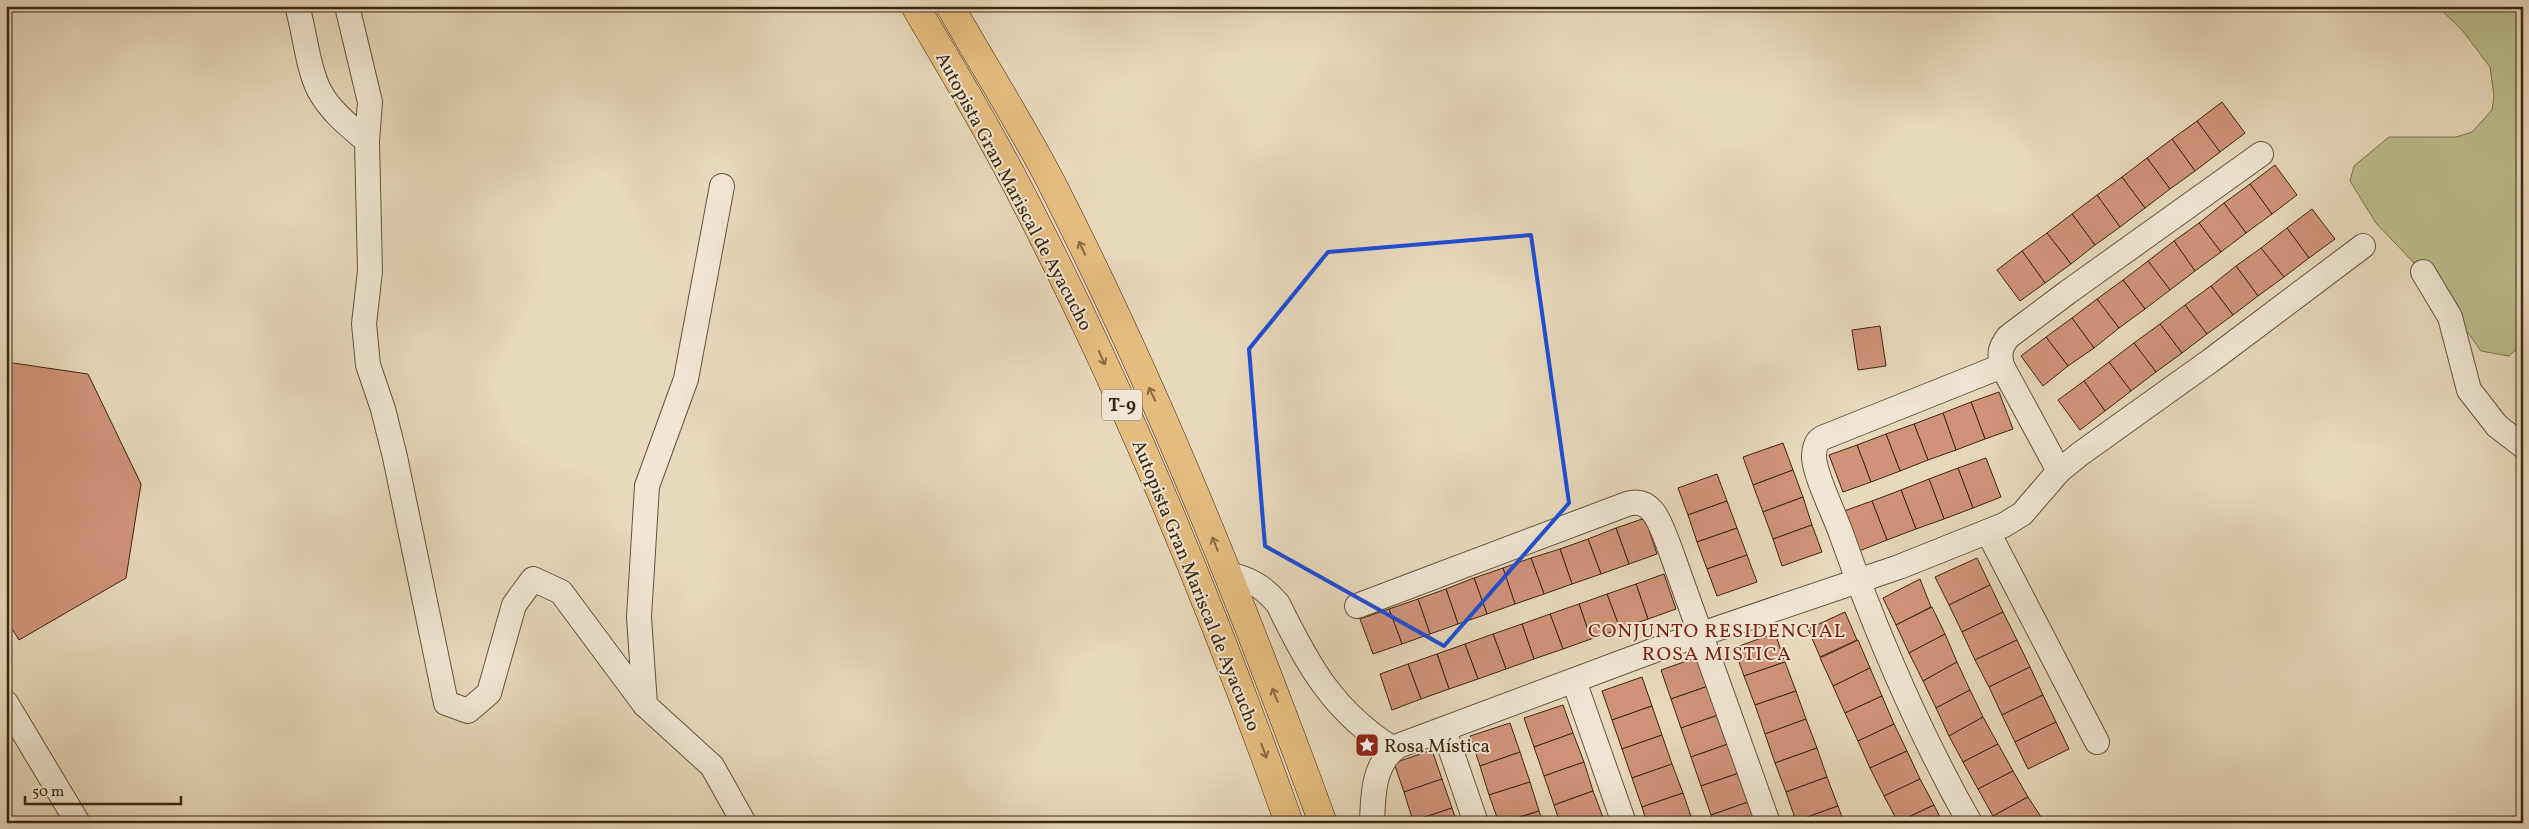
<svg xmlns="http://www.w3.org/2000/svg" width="2529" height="829" font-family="Vollkorn,serif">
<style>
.green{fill:#bcbd8c;stroke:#7c724e}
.building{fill:#d0937a;stroke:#3b2610}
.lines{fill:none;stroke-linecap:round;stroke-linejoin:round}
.street-casing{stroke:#66523b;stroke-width:26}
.highway-casing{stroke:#3b2610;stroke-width:29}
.street{stroke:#f0e6d3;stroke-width:24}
.highway{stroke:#e4bc7e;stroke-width:28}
.oneway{stroke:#876a42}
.marked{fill:none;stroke:#1d4ed8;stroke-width:4;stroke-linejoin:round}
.labels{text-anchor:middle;stroke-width:4;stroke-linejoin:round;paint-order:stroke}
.shield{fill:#f0e6d3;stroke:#71604a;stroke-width:1}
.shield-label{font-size:18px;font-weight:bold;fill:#3b2610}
.street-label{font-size:19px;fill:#3b2610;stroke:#f0e6d3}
.poi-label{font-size:19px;fill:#3b2610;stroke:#f0e6d3;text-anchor:start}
.neighbourhood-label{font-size:20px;letter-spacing:1px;fill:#7a1f14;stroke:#f0e6d3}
</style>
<rect width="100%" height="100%" fill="#e8d8bc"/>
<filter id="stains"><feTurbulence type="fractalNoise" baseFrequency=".004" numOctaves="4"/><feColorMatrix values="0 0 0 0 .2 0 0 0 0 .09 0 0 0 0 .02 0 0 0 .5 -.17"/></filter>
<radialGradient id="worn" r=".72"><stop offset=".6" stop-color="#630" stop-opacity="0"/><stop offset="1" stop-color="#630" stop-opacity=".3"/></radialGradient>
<polygon class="green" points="2437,6 2523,6 2523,343 2509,356 2481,351 2431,281 2376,223 2350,181 2354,166 2389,137 2456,137 2472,132 2492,110 2494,96 2490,67 2462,30"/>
<g class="building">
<polygon points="2222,102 2245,133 2220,152 2197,121"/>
<polygon points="2197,121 2220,152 2195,171 2172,139"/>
<polygon points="2172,139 2195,171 2170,189 2147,158"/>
<polygon points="2147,158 2170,189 2145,208 2122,177"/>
<polygon points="2275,165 2297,195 2272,214 2250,184"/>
<polygon points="2122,177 2145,208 2120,227 2097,195"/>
<polygon points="2250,184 2272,214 2246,233 2224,203"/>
<polygon points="2097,195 2120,227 2095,245 2072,214"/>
<polygon points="2224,203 2246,233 2221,252 2199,223"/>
<polygon points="2312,209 2335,239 2309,258 2287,228"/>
<polygon points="2072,214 2095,245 2071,264 2047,233"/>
<polygon points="2199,223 2221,252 2195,271 2174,241"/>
<polygon points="2287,228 2309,258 2284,277 2261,248"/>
<polygon points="2047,233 2071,264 2045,283 2022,251"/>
<polygon points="2174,241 2195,271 2170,290 2148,261"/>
<polygon points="2261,248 2284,277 2258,296 2236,266"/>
<polygon points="2022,251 2045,283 2020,301 1997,270"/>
<polygon points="2148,261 2170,290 2145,309 2123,280"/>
<polygon points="2236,266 2258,296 2233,315 2211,286"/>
<polygon points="2123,280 2145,309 2119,328 2097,299"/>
<polygon points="2211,286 2233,315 2207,334 2185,305"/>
<polygon points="2097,299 2119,328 2094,348 2072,318"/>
<polygon points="2185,305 2207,334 2182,353 2160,324"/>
<polygon points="2072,318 2094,348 2068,366 2046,337"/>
<polygon points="2160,324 2182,353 2156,372 2134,343"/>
<polygon points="1880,326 1886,366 1858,370 1852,330"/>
<polygon points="2046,337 2068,366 2043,386 2021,356"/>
<polygon points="2134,343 2156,372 2131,391 2109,362"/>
<polygon points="6,362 88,374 141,484 126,578 19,640 6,619"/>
<polygon points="2109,362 2131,391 2105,411 2084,381"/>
<polygon points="2084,381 2105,411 2080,430 2058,400"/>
<polygon points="1999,392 2013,429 1985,439 1971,402"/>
<polygon points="1971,402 1985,439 1956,450 1943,413"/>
<polygon points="1943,413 1956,450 1928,460 1914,424"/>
<polygon points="1914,424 1928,460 1900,471 1886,434"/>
<polygon points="1886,434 1900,471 1871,482 1857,445"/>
<polygon points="1783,443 1793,470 1753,485 1743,457"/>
<polygon points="1857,445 1871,482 1843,492 1829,455"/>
<polygon points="1986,458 2001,497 1973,508 1958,468"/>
<polygon points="1958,468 1973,508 1944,519 1929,479"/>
<polygon points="1793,470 1803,497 1763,512 1753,485"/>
<polygon points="1717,474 1727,501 1688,515 1678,488"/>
<polygon points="1929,479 1944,519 1916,529 1901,490"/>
<polygon points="1901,490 1916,529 1887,540 1872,501"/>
<polygon points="1803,497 1812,525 1773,539 1763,512"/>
<polygon points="1727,501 1737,528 1697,542 1688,515"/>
<polygon points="1872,501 1887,540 1859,551 1844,511"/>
<polygon points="1645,518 1657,554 1629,564 1616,528"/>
<polygon points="1812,525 1822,552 1782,566 1773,539"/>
<polygon points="1616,528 1629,564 1601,574 1588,539"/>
<polygon points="1737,528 1747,555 1707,569 1697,542"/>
<polygon points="1588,539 1601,574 1572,584 1560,549"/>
<polygon points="1560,549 1572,584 1544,594 1531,558"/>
<polygon points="1747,555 1757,582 1717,596 1707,569"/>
<polygon points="1531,558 1544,594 1515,604 1503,568"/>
<polygon points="1977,558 1990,585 1949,605 1935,577"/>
<polygon points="1503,568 1515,604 1487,614 1474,578"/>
<polygon points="1664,574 1676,609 1648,619 1636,584"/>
<polygon points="1474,578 1487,614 1458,624 1446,589"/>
<polygon points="1920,579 1931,607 1896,625 1883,598"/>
<polygon points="1636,584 1648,619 1620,629 1607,594"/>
<polygon points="1990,585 2003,612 1962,632 1949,605"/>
<polygon points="1446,589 1458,624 1430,634 1418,599"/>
<polygon points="1607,594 1620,629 1591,639 1579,604"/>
<polygon points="1418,599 1430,634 1402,644 1389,609"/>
<polygon points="1579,604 1591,639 1563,649 1550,614"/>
<polygon points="1932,607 1945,634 1909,653 1896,625"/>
<polygon points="1389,609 1402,644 1373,654 1360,619"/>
<polygon points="1845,612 1857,640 1820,657 1808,629"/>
<polygon points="2003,612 2017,640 1975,660 1962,632"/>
<polygon points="1550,614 1563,649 1534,659 1522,624"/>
<polygon points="1522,624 1534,659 1506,669 1493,634"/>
<polygon points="1775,633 1785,662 1744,676 1734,648"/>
<polygon points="1493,634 1506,669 1478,679 1465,644"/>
<polygon points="1945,634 1957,662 1923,681 1909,653"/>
<polygon points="1858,640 1870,668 1833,686 1820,658"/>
<polygon points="2017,640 2030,667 1989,687 1975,660"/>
<polygon points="1465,644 1478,679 1449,689 1437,654"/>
<polygon points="1437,654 1449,689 1421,699 1408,664"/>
<polygon points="1701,656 1711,685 1671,699 1661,670"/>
<polygon points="1785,662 1796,691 1755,705 1744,676"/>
<polygon points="1957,662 1970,690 1936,708 1923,681"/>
<polygon points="1408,664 1421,699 1392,710 1380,674"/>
<polygon points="2030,667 2043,695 2002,715 1989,687"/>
<polygon points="1870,668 1882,696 1845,713 1833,686"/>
<polygon points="1642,677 1652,706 1612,720 1602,691"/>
<polygon points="1711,685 1721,714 1681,728 1671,699"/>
<polygon points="1970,690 1983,717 1949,736 1936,708"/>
<polygon points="1796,691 1806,719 1765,734 1755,705"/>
<polygon points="2043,695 2056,722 2015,742 2002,715"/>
<polygon points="1882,696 1894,724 1858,741 1845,713"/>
<polygon points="1563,705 1573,733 1534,747 1524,718"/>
<polygon points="1652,706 1662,735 1622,749 1612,720"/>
<polygon points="1721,714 1731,743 1691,757 1681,728"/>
<polygon points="1983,717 1998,744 1963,762 1949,736"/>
<polygon points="1806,719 1817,748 1775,763 1765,734"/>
<polygon points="2056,722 2069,749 2028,769 2015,742"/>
<polygon points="1510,723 1520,752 1480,766 1470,736"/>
<polygon points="1894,724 1907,751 1870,768 1858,741"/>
<polygon points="1573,733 1584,762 1544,776 1534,747"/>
<polygon points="1662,735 1672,764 1632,778 1622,749"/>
<polygon points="1731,743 1742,772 1701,786 1691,757"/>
<polygon points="1998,744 2013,771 1978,789 1963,762"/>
<polygon points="1817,748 1827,777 1786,792 1775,763"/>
<polygon points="1432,750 1442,779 1404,792 1394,763"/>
<polygon points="1907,751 1920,779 1884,796 1870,768"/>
<polygon points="1520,752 1530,782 1489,795 1480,766"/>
<polygon points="1584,762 1593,791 1554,805 1544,776"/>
<polygon points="1672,764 1683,793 1642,807 1632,778"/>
<polygon points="2013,771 2028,797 1993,816 1978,789"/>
<polygon points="1742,772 1751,801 1711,815 1701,786"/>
<polygon points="1827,777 1838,806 1796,821 1786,792"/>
<polygon points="1442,779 1452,808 1413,821 1404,792"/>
<polygon points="1920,779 1934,805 1898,822 1884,796"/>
<polygon points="1530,782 1539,811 1499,823 1489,795"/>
<polygon points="1593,791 1604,820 1595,823 1560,823 1554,805"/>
<polygon points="1683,793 1693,822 1647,823 1642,807"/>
<polygon points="2028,797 2045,823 1997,823 1993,816"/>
<polygon points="1751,801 1759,823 1714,823 1711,815"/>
<polygon points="1934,805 1943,823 1898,822"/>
<polygon points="1838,806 1844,823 1797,823 1796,821"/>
<polygon points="1452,808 1457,823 1414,823 1413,821"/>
<polygon points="1539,811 1543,823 1504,823"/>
</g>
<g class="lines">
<g class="street-casing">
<g id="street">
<path d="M297,6C305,32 307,66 319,90C330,111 349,126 367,141"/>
<polyline points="347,6 370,102 367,141 370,271 364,324 368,365 383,409 395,457 446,703 468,711 489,693 514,605 533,579 561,592 645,705"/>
<polyline points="722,186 686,379 647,486 639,617 645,705 712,766 744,823"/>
<polyline points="2423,272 2450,317 2469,390 2497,426 2523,446"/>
<path d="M2059,471L2002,366C1999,353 2000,348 2008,337L2068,292L2261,154"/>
<polyline points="1988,532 2097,742"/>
<path d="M1227,574C1249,578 1264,587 1278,604C1309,667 1333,711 1393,749"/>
<path d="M1357,606L1627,504C1654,496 1661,527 1669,546L1768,823"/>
<polyline points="1574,681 1624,823"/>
<polyline points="6,703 78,823"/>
<polyline points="1444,730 1476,823"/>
<path d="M1372,823C1373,795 1373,763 1398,746L1663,647L1899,567L2004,525L2022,514L2059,471L2080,454L2210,361L2363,246"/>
<path d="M1970,823C1918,731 1877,635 1842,536C1835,515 1816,479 1814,458C1814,450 1815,442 1822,438L2002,366"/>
</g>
</g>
<g class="highway-casing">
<g id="highway">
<path d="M915,6C955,74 995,141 1030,211C1131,408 1215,614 1289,823"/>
<path d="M950,6C983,65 1020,122 1051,182C1157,389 1243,605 1323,823"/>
</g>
</g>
<use href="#street" class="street"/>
<use href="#highway" class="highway"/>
</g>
<defs><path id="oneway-shaft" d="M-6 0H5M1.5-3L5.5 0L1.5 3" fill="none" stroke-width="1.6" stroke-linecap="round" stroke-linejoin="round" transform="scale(1.25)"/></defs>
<g class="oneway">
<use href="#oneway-shaft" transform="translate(1082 248) rotate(-116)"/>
<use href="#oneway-shaft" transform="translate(1102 358) rotate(66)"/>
<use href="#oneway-shaft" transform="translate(1152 394) rotate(-116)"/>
<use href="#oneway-shaft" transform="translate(1215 544) rotate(-112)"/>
<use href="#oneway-shaft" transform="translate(1275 695) rotate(-112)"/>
<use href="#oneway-shaft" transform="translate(1264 751) rotate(70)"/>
</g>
<path class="marked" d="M1531,235L1569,503L1444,646L1265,546L1249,349L1328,252Z"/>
<defs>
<g id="sight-square" transform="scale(1.25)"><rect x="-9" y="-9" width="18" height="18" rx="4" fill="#8f2418" stroke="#f0e6d3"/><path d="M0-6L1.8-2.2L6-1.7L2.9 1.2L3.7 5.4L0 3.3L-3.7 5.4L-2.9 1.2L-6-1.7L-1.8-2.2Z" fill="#fff"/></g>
</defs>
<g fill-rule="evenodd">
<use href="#sight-square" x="1367" y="745"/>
</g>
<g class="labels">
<rect class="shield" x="1102" y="389.5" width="40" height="31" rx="4"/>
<g class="shield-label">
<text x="1122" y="411">T-9</text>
</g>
<g class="street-label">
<text transform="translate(1015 191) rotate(62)" y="7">Autopista Gran Mariscal de Ayacucho</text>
<text transform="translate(1197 585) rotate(68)" y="7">Autopista Gran Mariscal de Ayacucho</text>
</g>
<g class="poi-label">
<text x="1384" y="752">Rosa Mística</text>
</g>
<g class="neighbourhood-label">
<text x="1717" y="637">CONJUNTO RESIDENCIAL<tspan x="1717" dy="23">ROSA MISTICA</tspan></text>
</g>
</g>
<rect width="2529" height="829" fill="none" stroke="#e8d8bc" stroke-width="25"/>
<rect x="8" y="8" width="2514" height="814" fill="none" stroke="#3b2610" stroke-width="2.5"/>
<rect x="12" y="12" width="2504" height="804" fill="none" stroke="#3b2610"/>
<path d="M25 796v8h156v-8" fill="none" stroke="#3b2610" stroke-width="2.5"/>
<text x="32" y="796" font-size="15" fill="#3b2610" stroke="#f0e6d3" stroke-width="4" paint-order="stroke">50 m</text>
<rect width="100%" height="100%" filter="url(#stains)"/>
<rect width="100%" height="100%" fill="url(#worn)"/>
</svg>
